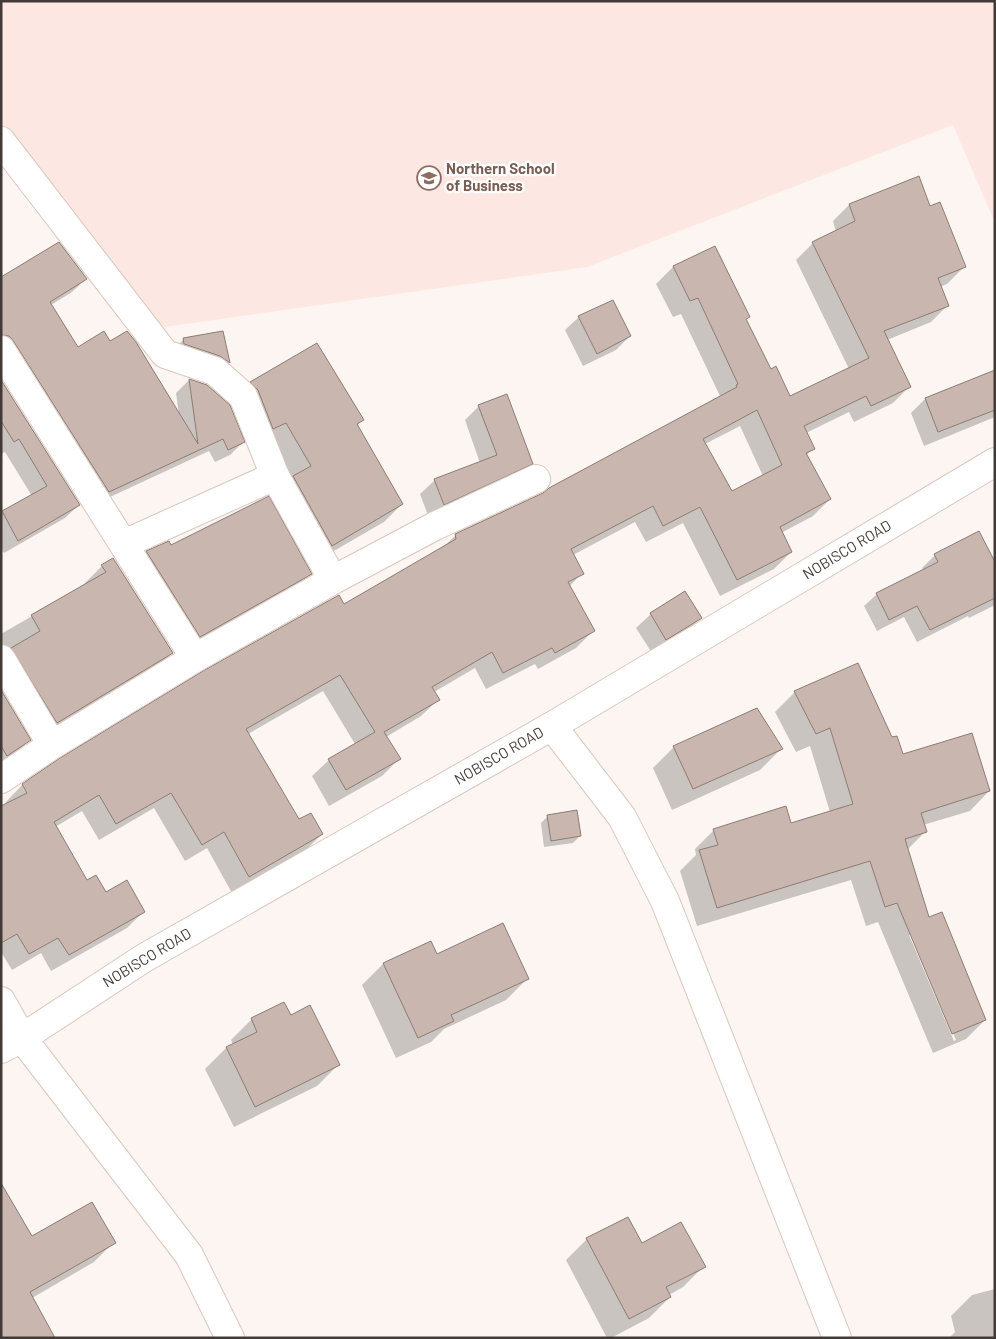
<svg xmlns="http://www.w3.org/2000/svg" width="996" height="1339" font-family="Barlow,sans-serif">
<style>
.education{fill:#fce7e2}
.shadow{fill:#0003;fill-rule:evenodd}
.building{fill:#c9b7af;stroke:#8c7c74;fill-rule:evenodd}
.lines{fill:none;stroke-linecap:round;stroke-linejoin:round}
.minor-casing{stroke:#d9c7be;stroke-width:30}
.minor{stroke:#fff;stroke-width:28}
.labels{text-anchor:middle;stroke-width:4.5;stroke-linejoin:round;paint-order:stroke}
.education-label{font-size:15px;font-weight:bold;fill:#785e54;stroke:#fff;text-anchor:start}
.street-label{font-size:15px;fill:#413a37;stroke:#fff}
</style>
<rect width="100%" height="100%" fill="#fcf5f1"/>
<polygon class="education" points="1,1 995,1 995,223 953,125 587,267 158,328 7,134 1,124"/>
<g class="shadow">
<path d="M849,205L930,208L964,267L947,284L940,287L947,306L931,322L887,340L910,386L893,403L854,422L849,412L806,433L813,448L806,456L830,499L813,516L781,533L791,552L774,569L720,596L683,523L646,542L635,522L573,555L582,573L569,587L593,631L576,648L538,669L535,664L486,689L475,668L434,692L438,700L421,716L386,737L399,759L382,776L329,806L312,776L329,760L355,744L323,691L248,734L299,821L322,834L305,851L232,893L207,848L185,861L154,808L99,840L82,811L55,827L87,882L105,893L144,911L127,928L51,971L41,953L12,970L1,952V807L7,804L6,802L22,785L61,759L344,606L442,548L456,535L543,494L720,396L681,314L673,317L656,284L673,267L714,247L745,320L771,370L789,398L849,369L796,260L813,243L836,232L833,221ZM740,426L763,476L732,492L705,444Z"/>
<polygon points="1,279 86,279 72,292 51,305 78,349 110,343 179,415 176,393 189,380 243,442 230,455 215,462 209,451 95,504 1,355"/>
<polygon points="579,317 630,336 616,350 583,366 565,330"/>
<polygon points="222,333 228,363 222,369 177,346 184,339"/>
<polygon points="995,371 995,417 924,446 911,413 925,399"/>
<polygon points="1,382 79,505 65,518 4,553 1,548 1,513 32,496 5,452 1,454"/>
<polygon points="251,383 362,420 356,426 402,504 384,522 313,563 233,401"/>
<polygon points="479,406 532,464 517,478 429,518 420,494 435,480 480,463 465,420"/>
<polygon points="170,547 310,574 290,594 180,657 127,572 147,552"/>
<polygon points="935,555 995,565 995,605 969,618 968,616 917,642 904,617 877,631 864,606 877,594 924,570 922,568"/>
<polygon points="102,566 172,653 154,670 39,740 1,676 1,634 86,585 85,583"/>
<polygon points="651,614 700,618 686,632 652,653 636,628"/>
<path d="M857,664L892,739L902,755L989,791L970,811L923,825L925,832L907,850L928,919L985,1020L966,1039L933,1053L878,922L866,926L851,880L697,926L680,871L696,855L695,849L714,830L790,824L830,812L810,746L796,752L775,712L795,692ZM909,935H912L956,1040L954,1041Z"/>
<polygon points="1,692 29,740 12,758 1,765"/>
<polygon points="674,747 781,749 760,770 672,810 653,768"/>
<polygon points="548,816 580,836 573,843 544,847 541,823"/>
<polygon points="431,943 437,955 528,978 506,1000 444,1029 431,1042 396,1058 362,985 383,964"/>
<polygon points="290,1017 338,1065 317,1086 234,1127 205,1069 226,1048 233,1045 231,1040 252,1019"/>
<polygon points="627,1218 642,1244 704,1266 683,1287 669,1295 670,1297 649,1318 611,1338 607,1338 566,1260 587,1239"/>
<polygon points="32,1238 114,1242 94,1262 32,1298 1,1338"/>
<polygon points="995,1289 995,1338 949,1338 955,1332 951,1316 972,1295"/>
</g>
<g class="building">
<path d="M919,176L930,206L940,202L966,267L938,278L949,306L884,331L911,387L871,406L866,396L804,426L815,449L806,453L831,499L780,527L792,552L737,580L700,507L663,526L653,506L571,549L584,574L568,582L595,631L555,653L552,648L503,673L492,652L432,687L440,700L384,732L401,759L346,790L328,759L375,732L340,675L246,729L299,819L311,813L323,834L249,877L224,832L202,845L171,793L116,824L99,795L54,822L87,880L96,875L106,892L127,880L145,912L69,955L58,938L29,954L17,934L1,943V806L27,793L22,784L60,758L203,671L339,595L344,604L456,539L455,534L543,493L549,488L737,387L736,385L738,384L698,298L690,301L673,266L715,246L750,317L746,319L771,369L776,366L790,396L869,358L812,242L855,221L849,204ZM757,410L782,465L732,491L703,439Z"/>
<polygon points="59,242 87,279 50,302 78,347 104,331 110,341 127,331 136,342 198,444 189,379 207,385 230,405 245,442 228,450 223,439 109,492 14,342 9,336 1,335 1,277"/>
<polygon points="613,300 631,336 597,354 578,316"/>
<polygon points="223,331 230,363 220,356 184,344 183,338"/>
<polygon points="317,343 364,420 357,424 403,504 332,546 293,476 311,466 286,423 273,429 258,390 250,382"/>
<polygon points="995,370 995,410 938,432 925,398"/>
<polygon points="1,380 80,505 18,541 2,511 47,486 19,439 14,442 1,421"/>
<polygon points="507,394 533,464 444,505 434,479 497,455 478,405"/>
<polygon points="269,496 312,574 200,637 146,551 169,541 171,545"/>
<polygon points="979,531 995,562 995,598 930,630 917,606 889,620 876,593 938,562 934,554"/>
<polygon points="113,558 173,653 57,723 11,648 40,631 31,615 106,572 101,565"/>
<polygon points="685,591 702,618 666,640 650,613"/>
<polygon points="858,663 892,737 897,736 903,754 972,733 990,791 921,813 927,832 905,839 929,917 942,912 986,1020 952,1034 897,903 885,907 870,861 717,908 699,850 718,845 713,829 786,806 791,823 853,804 830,728 816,734 794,691"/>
<polygon points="1,690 31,740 7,756 1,746"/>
<polygon points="757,708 783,749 693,789 673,746"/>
<polygon points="577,810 581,836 551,841 547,815"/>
<polygon points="503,923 529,979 451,1015 454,1021 418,1038 383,963 431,941 437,954"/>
<polygon points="284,1002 291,1015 310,1005 340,1065 255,1107 226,1047 257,1032 251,1018"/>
<polygon points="1,1183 32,1236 92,1202 116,1243 30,1292 55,1338 1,1338"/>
<polygon points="628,1217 642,1243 681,1222 706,1267 666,1287 671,1297 629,1319 586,1238"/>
</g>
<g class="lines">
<g class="minor-casing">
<g id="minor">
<polyline points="1,141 165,354 215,371 243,396 275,476 333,580"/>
<polyline points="1,350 195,658"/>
<polyline points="124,544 275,476"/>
<polyline points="1,659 52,745"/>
<polyline points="552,726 622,817 665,901 837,1338"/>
<polyline points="1,779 52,745 195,658 333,580 435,526 536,479"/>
<polyline points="1,1001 22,1038 189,1255 230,1338"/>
<polyline points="1,1049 22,1038 144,958 552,726 995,462"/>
</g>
</g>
<use href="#minor" class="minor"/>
</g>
<defs>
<g id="school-ring" transform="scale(1.25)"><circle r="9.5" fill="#fff" stroke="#8d6e63" stroke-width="1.5"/><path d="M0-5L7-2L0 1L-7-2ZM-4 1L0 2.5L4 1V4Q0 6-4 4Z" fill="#8d6e63"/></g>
</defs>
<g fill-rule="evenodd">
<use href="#school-ring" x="429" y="178"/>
</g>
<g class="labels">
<g class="education-label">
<text x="446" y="174">Northern School<tspan x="446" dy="17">of Business</tspan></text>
</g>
<g class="street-label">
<text transform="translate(847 550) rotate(-31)" y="5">NOBISCO ROAD</text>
<text transform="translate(499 756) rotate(-30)" y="5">NOBISCO ROAD</text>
<text transform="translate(147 958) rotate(-31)" y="5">NOBISCO ROAD</text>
</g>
</g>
<rect width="996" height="1339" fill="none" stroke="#413a37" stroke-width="5"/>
</svg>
